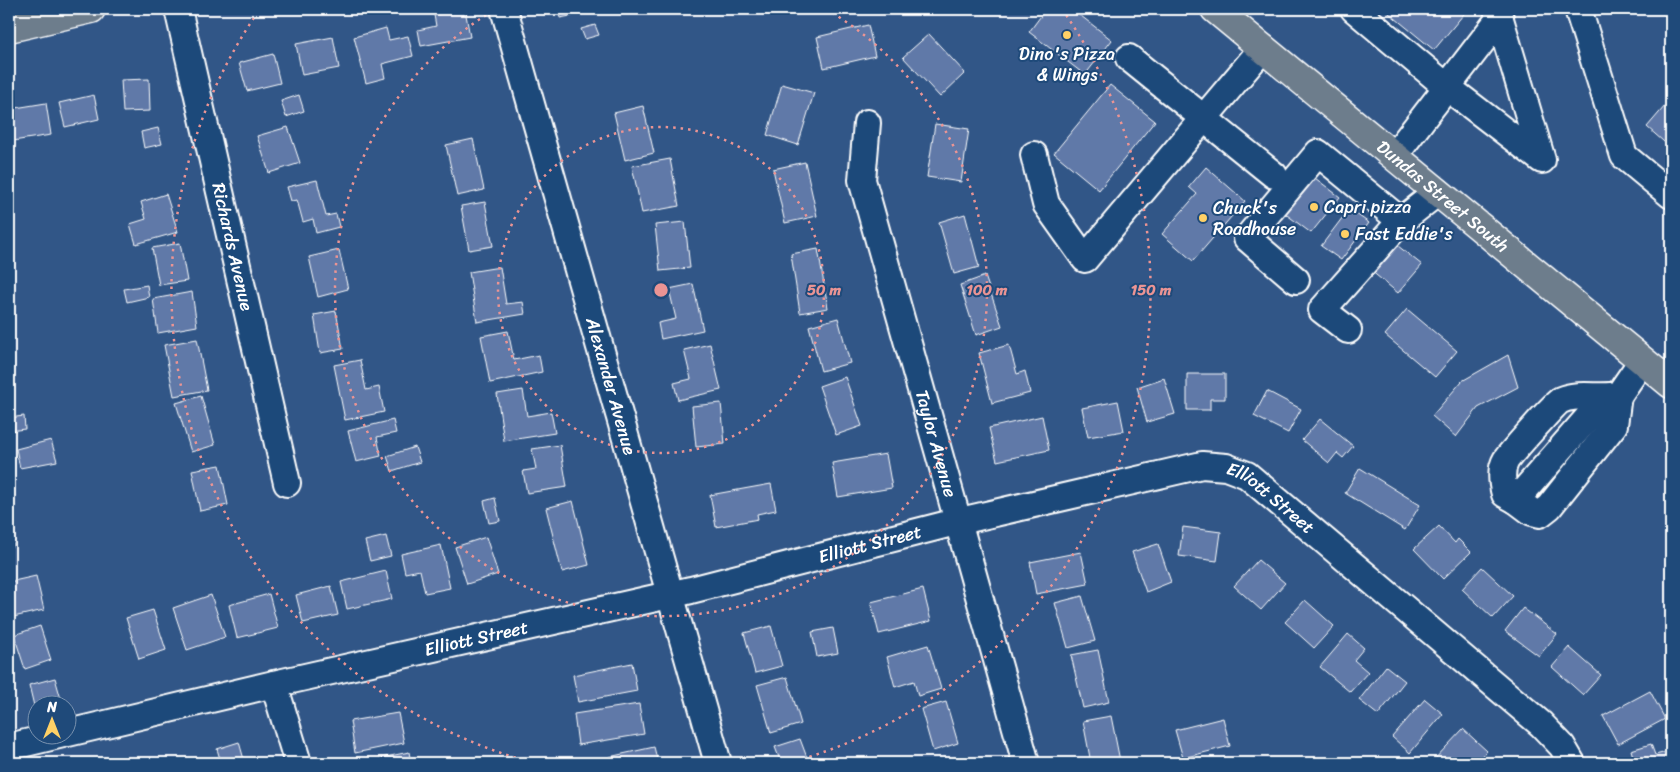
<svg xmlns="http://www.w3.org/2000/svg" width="1680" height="772" font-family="Sriracha,sans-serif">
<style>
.building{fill:#6179a8;stroke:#fff}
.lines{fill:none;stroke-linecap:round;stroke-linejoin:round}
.minor-casing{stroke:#fff;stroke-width:30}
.major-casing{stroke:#fff;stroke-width:31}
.minor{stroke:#1f4a7a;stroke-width:26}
.major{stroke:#6d7d8c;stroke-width:28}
.ring{fill:none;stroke:#ea9494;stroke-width:2.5;stroke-dasharray:2.5 5}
.poi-dot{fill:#ffd166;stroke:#1f4a7a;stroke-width:2}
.labels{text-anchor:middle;stroke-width:4;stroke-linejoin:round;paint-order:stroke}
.poi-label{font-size:18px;fill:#fff;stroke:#1f4a7a;text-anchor:start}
.street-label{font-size:18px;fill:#fff;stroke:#1f4a7a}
.centre{fill:#ea9494;stroke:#1f4a7a;stroke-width:2.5}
.ring-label{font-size:15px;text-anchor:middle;font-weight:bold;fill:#ea9494;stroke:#1f4a7a;stroke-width:4;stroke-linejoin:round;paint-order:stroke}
</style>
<rect width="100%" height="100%" fill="#315687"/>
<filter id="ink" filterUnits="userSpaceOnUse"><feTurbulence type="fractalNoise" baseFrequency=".02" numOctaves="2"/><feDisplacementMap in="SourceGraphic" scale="10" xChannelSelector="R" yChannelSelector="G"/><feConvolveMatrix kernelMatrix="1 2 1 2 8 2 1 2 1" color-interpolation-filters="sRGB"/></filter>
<g filter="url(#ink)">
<g class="building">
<polygon points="465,9 470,37 421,46 418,30 436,26 434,15"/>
<polygon points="558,9 580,9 581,14 560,18"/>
<polygon points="1046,9 1072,9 1112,40 1085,75 1029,32"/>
<polygon points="1384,9 1468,9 1434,50"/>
<polygon points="595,25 599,35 585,39 581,29"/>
<polygon points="868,25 875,56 824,68 817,37"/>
<polygon points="386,28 389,40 408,36 413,56 382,64 385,78 366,83 354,37"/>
<polygon points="929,34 965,73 940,97 903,57"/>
<polygon points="333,37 339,68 302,75 296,44"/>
<polygon points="273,54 280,83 247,91 239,63"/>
<polygon points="149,79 150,111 123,112 121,80"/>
<polygon points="782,84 814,93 798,145 767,135"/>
<polygon points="1110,85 1155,121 1099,190 1054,153"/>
<polygon points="94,95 99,119 65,127 59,103"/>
<polygon points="299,95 304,111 286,117 281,101"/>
<polygon points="1671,99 1671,148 1647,127"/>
<polygon points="46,103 51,135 13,141 9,109"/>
<polygon points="643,106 654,153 625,160 614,113"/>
<polygon points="935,124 969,129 961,182 927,177"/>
<polygon points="288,127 300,163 269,173 257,136"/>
<polygon points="158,128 162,144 144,148 141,132"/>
<polygon points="473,139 484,190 457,196 446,145"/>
<polygon points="670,159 679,206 642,213 632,166"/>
<polygon points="805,162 817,216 785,223 773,169"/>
<polygon points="1206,167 1245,201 1193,261 1162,234 1197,194 1189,187"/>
<polygon points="1311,175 1340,197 1311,233 1283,212"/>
<polygon points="317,180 326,216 336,214 339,227 316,233 313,219 303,222 297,200 291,201 287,187"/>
<polygon points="166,194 178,232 136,244 130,224 146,219 141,202"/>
<polygon points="485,202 493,246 469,250 461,206"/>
<polygon points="1349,209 1369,223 1341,260 1321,246"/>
<polygon points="965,214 979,267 954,274 939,222"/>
<polygon points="685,222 690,268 660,271 655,225"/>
<polygon points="1388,238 1422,265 1398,293 1365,266"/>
<polygon points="180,243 187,281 159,285 152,248"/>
<polygon points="818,249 828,308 800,313 791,254"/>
<polygon points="339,250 348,289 318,297 309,257"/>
<polygon points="500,267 506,304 523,302 525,314 477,322 469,272"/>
<polygon points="985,276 1002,326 976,335 960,285"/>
<polygon points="693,284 703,330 661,339 658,323 676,319 669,289"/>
<polygon points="147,285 149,297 127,302 124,289"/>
<polygon points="192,292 197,326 158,333 153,299"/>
<polygon points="1407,309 1457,351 1435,377 1385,335"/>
<polygon points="336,311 343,349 320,353 314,315"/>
<polygon points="838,318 850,363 821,371 809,326"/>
<polygon points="508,331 514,360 539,355 542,372 490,383 481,336"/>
<polygon points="197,339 207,390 174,396 164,345"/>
<polygon points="710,344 721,390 678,400 674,383 691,379 684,350"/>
<polygon points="1009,345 1017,374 1025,371 1030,393 992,403 979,353"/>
<polygon points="1508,355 1518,387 1478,408 1456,437 1432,416 1462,381"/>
<polygon points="360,360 366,390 379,387 384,412 345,420 334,365"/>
<polygon points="1187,374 1225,374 1225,399 1210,399 1210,410 1187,410"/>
<polygon points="845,377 862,426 836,435 819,386"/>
<polygon points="1164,378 1175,414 1147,422 1137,387"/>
<polygon points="523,390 527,416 551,412 555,433 504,441 497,394"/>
<polygon points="1267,391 1301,409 1288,433 1254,416"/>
<polygon points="201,396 215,445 191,452 176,403"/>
<polygon points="1118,401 1124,431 1088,437 1082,408"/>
<polygon points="721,403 725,444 696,447 692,406"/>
<polygon points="24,416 25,429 9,431 9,418"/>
<polygon points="1042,416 1049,450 997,461 989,428"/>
<polygon points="1320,419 1353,446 1343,458 1337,453 1329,463 1302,440"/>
<polygon points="393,420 396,433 377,437 381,456 356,462 348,431"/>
<polygon points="51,440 57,461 20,468 16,449"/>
<polygon points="560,445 567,487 527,493 523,471 536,469 532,449"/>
<polygon points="415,447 420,462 392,471 387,456"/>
<polygon points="886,454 892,488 838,497 832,463"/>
<polygon points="220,465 228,505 200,511 192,470"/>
<polygon points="1360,468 1420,505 1405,530 1345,493"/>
<polygon points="771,484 776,510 757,514 758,519 716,527 710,495"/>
<polygon points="495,498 500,521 489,523 484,501"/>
<polygon points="573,501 589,565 562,572 546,508"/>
<polygon points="9,520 13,546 9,547"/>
<polygon points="1439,526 1455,543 1458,539 1471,552 1443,579 1414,549"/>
<polygon points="1183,527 1221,532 1217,561 1179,556"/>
<polygon points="386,536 391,556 370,561 365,541"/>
<polygon points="486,537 498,574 467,584 455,547"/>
<polygon points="1158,544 1171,582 1146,592 1132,552"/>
<polygon points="441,545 450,588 425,593 420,570 405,573 401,554"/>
<polygon points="1081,552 1088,584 1036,594 1030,562"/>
<polygon points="1258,560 1285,583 1261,610 1234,586"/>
<polygon points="1482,567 1513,596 1493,618 1462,589"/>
<polygon points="386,571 392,599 347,609 341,582"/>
<polygon points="36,576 44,610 9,618 9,582"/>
<polygon points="331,586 338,615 303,623 296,595"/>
<polygon points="923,589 931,621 879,634 871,602"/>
<polygon points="269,594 278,628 237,638 229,605"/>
<polygon points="211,595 225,637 187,650 173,608"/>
<polygon points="1082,596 1095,641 1068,648 1055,603"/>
<polygon points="1305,600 1334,626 1314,648 1285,622"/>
<polygon points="1523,608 1557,634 1539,656 1505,631"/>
<polygon points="153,610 166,650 139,659 126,618"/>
<polygon points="40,626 51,660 25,669 14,635"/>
<polygon points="771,626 782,666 755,673 744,633"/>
<polygon points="833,628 838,653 817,657 812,632"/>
<polygon points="1348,634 1364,648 1354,660 1368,672 1350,692 1320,667"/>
<polygon points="928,645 941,689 918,696 914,681 895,687 887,657"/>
<polygon points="1569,647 1601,675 1583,695 1552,667"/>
<polygon points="1098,650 1109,702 1083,708 1071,655"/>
<polygon points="632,663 637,691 578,702 573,675"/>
<polygon points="1386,666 1405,681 1378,715 1359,700"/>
<polygon points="787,677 801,724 771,733 757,685"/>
<polygon points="55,678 61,699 34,706 29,685"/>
<polygon points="1650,691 1665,719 1618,744 1603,716"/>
<polygon points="1425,699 1443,714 1410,753 1392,737"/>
<polygon points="946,702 958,743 933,751 921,709"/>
<polygon points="639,704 644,734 578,745 574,714"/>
<polygon points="398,713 404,743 355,753 350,721"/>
<polygon points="1111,716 1120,761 1091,763 1083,721"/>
<polygon points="1223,718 1230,746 1183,758 1175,730"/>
<polygon points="1463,729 1487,751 1476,763 1431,763"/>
<polygon points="800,739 809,763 781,763 775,747"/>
<polygon points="239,742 245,763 208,763 220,759 217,749"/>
<polygon points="1651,744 1655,755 1671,751 1671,763 1635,763 1631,750"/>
<polygon points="654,747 658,763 610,763 609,757"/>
<polygon points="409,752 411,763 382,763 381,758"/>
<polygon points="962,757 964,763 938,763"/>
</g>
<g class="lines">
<g class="minor-casing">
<g id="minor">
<path id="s1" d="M178,9L287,483"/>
<path id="s2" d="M504,9L718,763"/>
<polyline points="1354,9 1447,87 1500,18"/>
<polyline points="1578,9 1624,156 1671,195"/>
<polyline points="1129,58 1274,175"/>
<path id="s3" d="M867,123L862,180L1026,763"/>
<polyline points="1034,155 1046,204 1085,259 1263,48"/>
<polyline points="1394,156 1447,87 1542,160 1497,9"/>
<polyline points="1296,280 1247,238 1318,153 1401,221"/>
<polyline points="1348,330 1322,310 1401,221 1438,192"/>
<path d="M1618,395C1600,399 1579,392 1561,400C1555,403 1511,453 1506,460C1500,470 1502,483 1505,494L1516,500L1592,413L1609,409L1642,361"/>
<polyline points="1516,500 1532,512 1540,514 1549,507 1614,425 1618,395"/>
<polyline points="274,684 298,763"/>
<path id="s4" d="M68,733L274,684L691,590L956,522L1202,465L1226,467L1247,475L1541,724L1562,746L1572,763"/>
<polyline points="9,747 63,734"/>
</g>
</g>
<g class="major-casing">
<g id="major">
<path id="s5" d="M1215,9L1671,384"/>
<polyline points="9,28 91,9"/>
</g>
</g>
<use href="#minor" class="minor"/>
<use href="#major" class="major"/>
</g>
</g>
<g class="ring">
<circle cx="661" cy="290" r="163"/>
<path d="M826 9A326 326 0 1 1 496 9"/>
<path d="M530 762A490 490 0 0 1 260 9M1062 9A490 490 0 0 1 792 762"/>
</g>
<g class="poi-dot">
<circle cx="1067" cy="35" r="5"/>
<circle cx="1314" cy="207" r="5"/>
<circle cx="1203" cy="218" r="5"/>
<circle cx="1345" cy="234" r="5"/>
</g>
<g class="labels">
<g class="poi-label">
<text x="1067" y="60" text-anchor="middle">Dino's Pizza<tspan x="1067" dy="21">&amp; Wings</tspan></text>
<text x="1324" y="213">Capri pizza</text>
<text x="1213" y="214">Chuck's<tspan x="1213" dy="21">Roadhouse</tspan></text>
<text x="1355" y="240">Fast Eddie's</text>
</g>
<g class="street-label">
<text dy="6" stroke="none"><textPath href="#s5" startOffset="295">Dundas Street South</textPath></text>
<text dy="6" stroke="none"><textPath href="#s1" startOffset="244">Richards Avenue</textPath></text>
<text dy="6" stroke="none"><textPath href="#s2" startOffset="392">Alexander Avenue</textPath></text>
<text dy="6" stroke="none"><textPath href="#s3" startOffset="331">Taylor Avenue</textPath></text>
<text dy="6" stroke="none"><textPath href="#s4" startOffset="1244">Elliott Street</textPath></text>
<text dy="6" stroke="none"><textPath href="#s4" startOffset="824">Elliott Street</textPath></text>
<text dy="6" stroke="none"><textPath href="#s4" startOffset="419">Elliott Street</textPath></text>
</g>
</g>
<circle cx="661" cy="290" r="8" class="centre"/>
<g class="ring-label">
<text x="824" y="295">50 m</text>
<text x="987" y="295">100 m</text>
<text x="1151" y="295">150 m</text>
</g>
<rect width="1680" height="772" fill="none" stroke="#1f4a7a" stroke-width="30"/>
<rect x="15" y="15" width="1650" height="742" fill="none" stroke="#fff" stroke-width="2" filter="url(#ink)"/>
<g transform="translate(52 720)"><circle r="24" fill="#1f4a7a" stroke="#7992af"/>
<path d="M0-4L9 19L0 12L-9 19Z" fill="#ffd166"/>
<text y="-8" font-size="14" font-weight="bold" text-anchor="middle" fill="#ffffff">N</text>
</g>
</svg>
